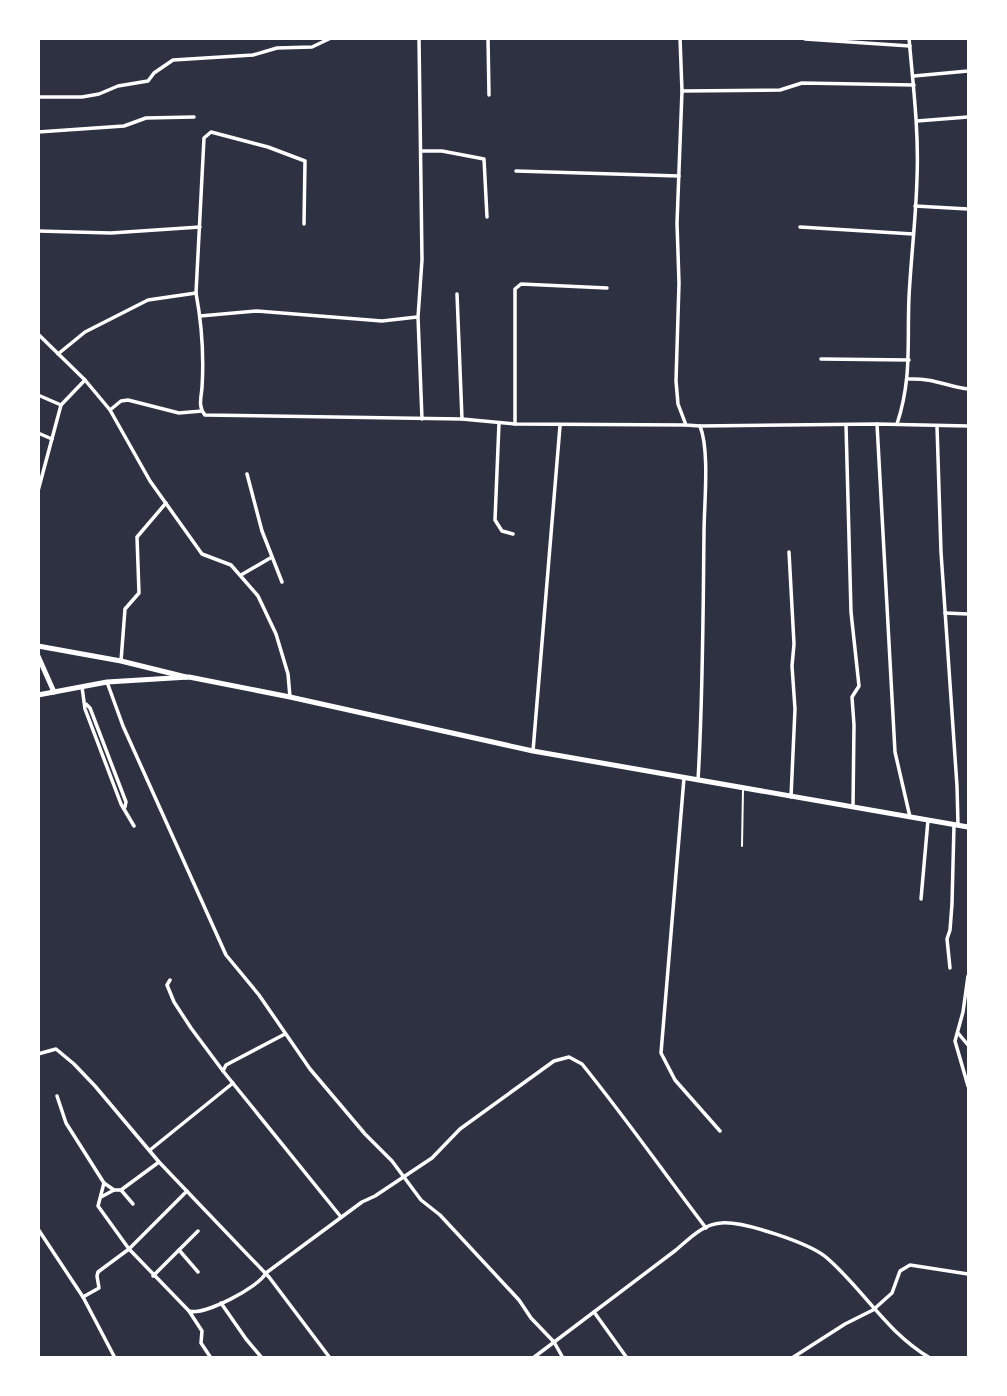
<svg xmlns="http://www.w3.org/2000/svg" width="1007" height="1396" font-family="'Public Sans',sans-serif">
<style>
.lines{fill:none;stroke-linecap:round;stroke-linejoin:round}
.service{stroke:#fff;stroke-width:2}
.minor{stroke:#fff;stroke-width:3.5}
.secondary{stroke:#fff;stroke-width:5}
.primary{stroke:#fff;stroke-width:5}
</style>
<rect width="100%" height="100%" fill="#2d3142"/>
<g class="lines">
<polyline class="service" points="742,846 743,789"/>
<g class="minor">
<polyline points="419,38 422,260 418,317 422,419"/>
<polyline points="488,38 489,95"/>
<path d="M680,38L682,91L677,223L679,283L676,381L678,404L686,425L700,426C710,451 704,505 704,533C703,616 703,698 698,780"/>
<polyline points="805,39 910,46"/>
<polyline points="914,76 968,71"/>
<polyline points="682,91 780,90 802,83 914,85"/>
<polyline points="38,97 82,97 99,94 118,86 148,81 154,73 173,60 253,55 277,48 312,47 331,38"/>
<polyline points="917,121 968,117"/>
<polyline points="38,132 124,126 146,118 194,117"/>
<polyline points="422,151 442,151 484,159 487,217"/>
<polyline points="516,171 679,176"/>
<polyline points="915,206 968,209"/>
<polyline points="800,227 913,234"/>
<polyline points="38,231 111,233 200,227"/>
<path d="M196,293C202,325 204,356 202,388C201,398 198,407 205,415L462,419L515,424L686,425"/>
<polyline points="457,294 462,419"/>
<polyline points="200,316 257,311 382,321 417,317"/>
<polyline points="38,334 85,380 110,410 150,481 202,554 231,565 258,596 276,634 288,674 290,697"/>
<polyline points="58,354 85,332 148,300 196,293 204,138 211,132 268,147 305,161 304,224"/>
<polyline points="821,359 909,360"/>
<path d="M909,379C934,378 945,386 968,389"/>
<polyline points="38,395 61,405"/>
<polyline points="110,410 121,401 128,400 179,413 202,411"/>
<polyline points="499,423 495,520 502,531 513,534"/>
<polyline points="515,424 515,289 521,284 607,288"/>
<polyline points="877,424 895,752 910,817"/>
<path d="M897,424C912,379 907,343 909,297C911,257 916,218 917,178C919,131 913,85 909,38"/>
<polyline points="846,425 851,612 859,686 852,697 854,725 853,807"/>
<polyline points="700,426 877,424 968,426"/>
<polyline points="937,426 941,552 957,786 958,825"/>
<polyline points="38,433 52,439"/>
<polyline points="247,474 262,531 282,582"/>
<polyline points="38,491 61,405 85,380"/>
<polyline points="789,552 794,644 792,666 795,709 791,797"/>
<polyline points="241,575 272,557"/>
<polyline points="945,613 968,614"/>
<polyline points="121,661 125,609 139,593 137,537 166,503"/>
<polyline points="107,682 123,726 226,955 259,995 310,1069 365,1134 392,1161 421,1200 440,1215 519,1300 531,1318 554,1342 563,1358"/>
<polyline points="82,687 85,709 121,804 134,826"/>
<polyline points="86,704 90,708 126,802 125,807"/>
<polyline points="533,751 560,426"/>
<polyline points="684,778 661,1053 675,1080 720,1131"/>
<polyline points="921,899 928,820"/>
<polyline points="950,968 947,939 950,930 952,904 954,825"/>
<polyline points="968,976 963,1012 955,1041 968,1086"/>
<polyline points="170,980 167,985 174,1002 191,1028 223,1071"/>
<polyline points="958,1033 968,1045"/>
<polyline points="285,1034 226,1065 223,1071 341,1217"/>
<polyline points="38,1054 56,1049 74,1064 95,1086 159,1162 269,1277 330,1358"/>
<polyline points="57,1096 66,1123 104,1183"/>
<polyline points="150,1150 233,1083"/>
<polyline points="187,1191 129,1249 189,1311"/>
<polyline points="101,1197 114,1190"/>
<polyline points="133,1204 121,1190 159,1162"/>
<polyline points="38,1229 83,1297"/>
<polyline points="179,1250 198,1272"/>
<polyline points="153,1276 198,1231"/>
<polyline points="221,1303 246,1339 262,1358"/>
<polyline points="594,1312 627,1358"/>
<polyline points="115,1358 83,1297 99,1288 97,1276 98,1272 129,1249 98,1206 104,1183 114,1190 121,1190"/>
<path d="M211,1358L201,1343L202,1331L189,1311C204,1316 259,1287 266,1273L362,1202L375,1196L432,1158L460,1129L554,1061L569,1057L582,1064C625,1117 664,1173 706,1228"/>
<path d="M533,1358L676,1250C689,1239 703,1224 721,1223C743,1221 810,1243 827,1258C864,1290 885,1331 930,1358"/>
<polyline points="792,1358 845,1324 873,1310 892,1293 900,1271 910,1265 968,1274"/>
</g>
<g class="secondary">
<polyline points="38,646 121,661 186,677"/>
<polyline points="38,656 54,692"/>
</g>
<polyline class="primary" points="38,695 107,682 189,677 290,697 533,751 968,827"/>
</g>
<rect width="1007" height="1396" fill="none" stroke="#ffffff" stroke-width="80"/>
</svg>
